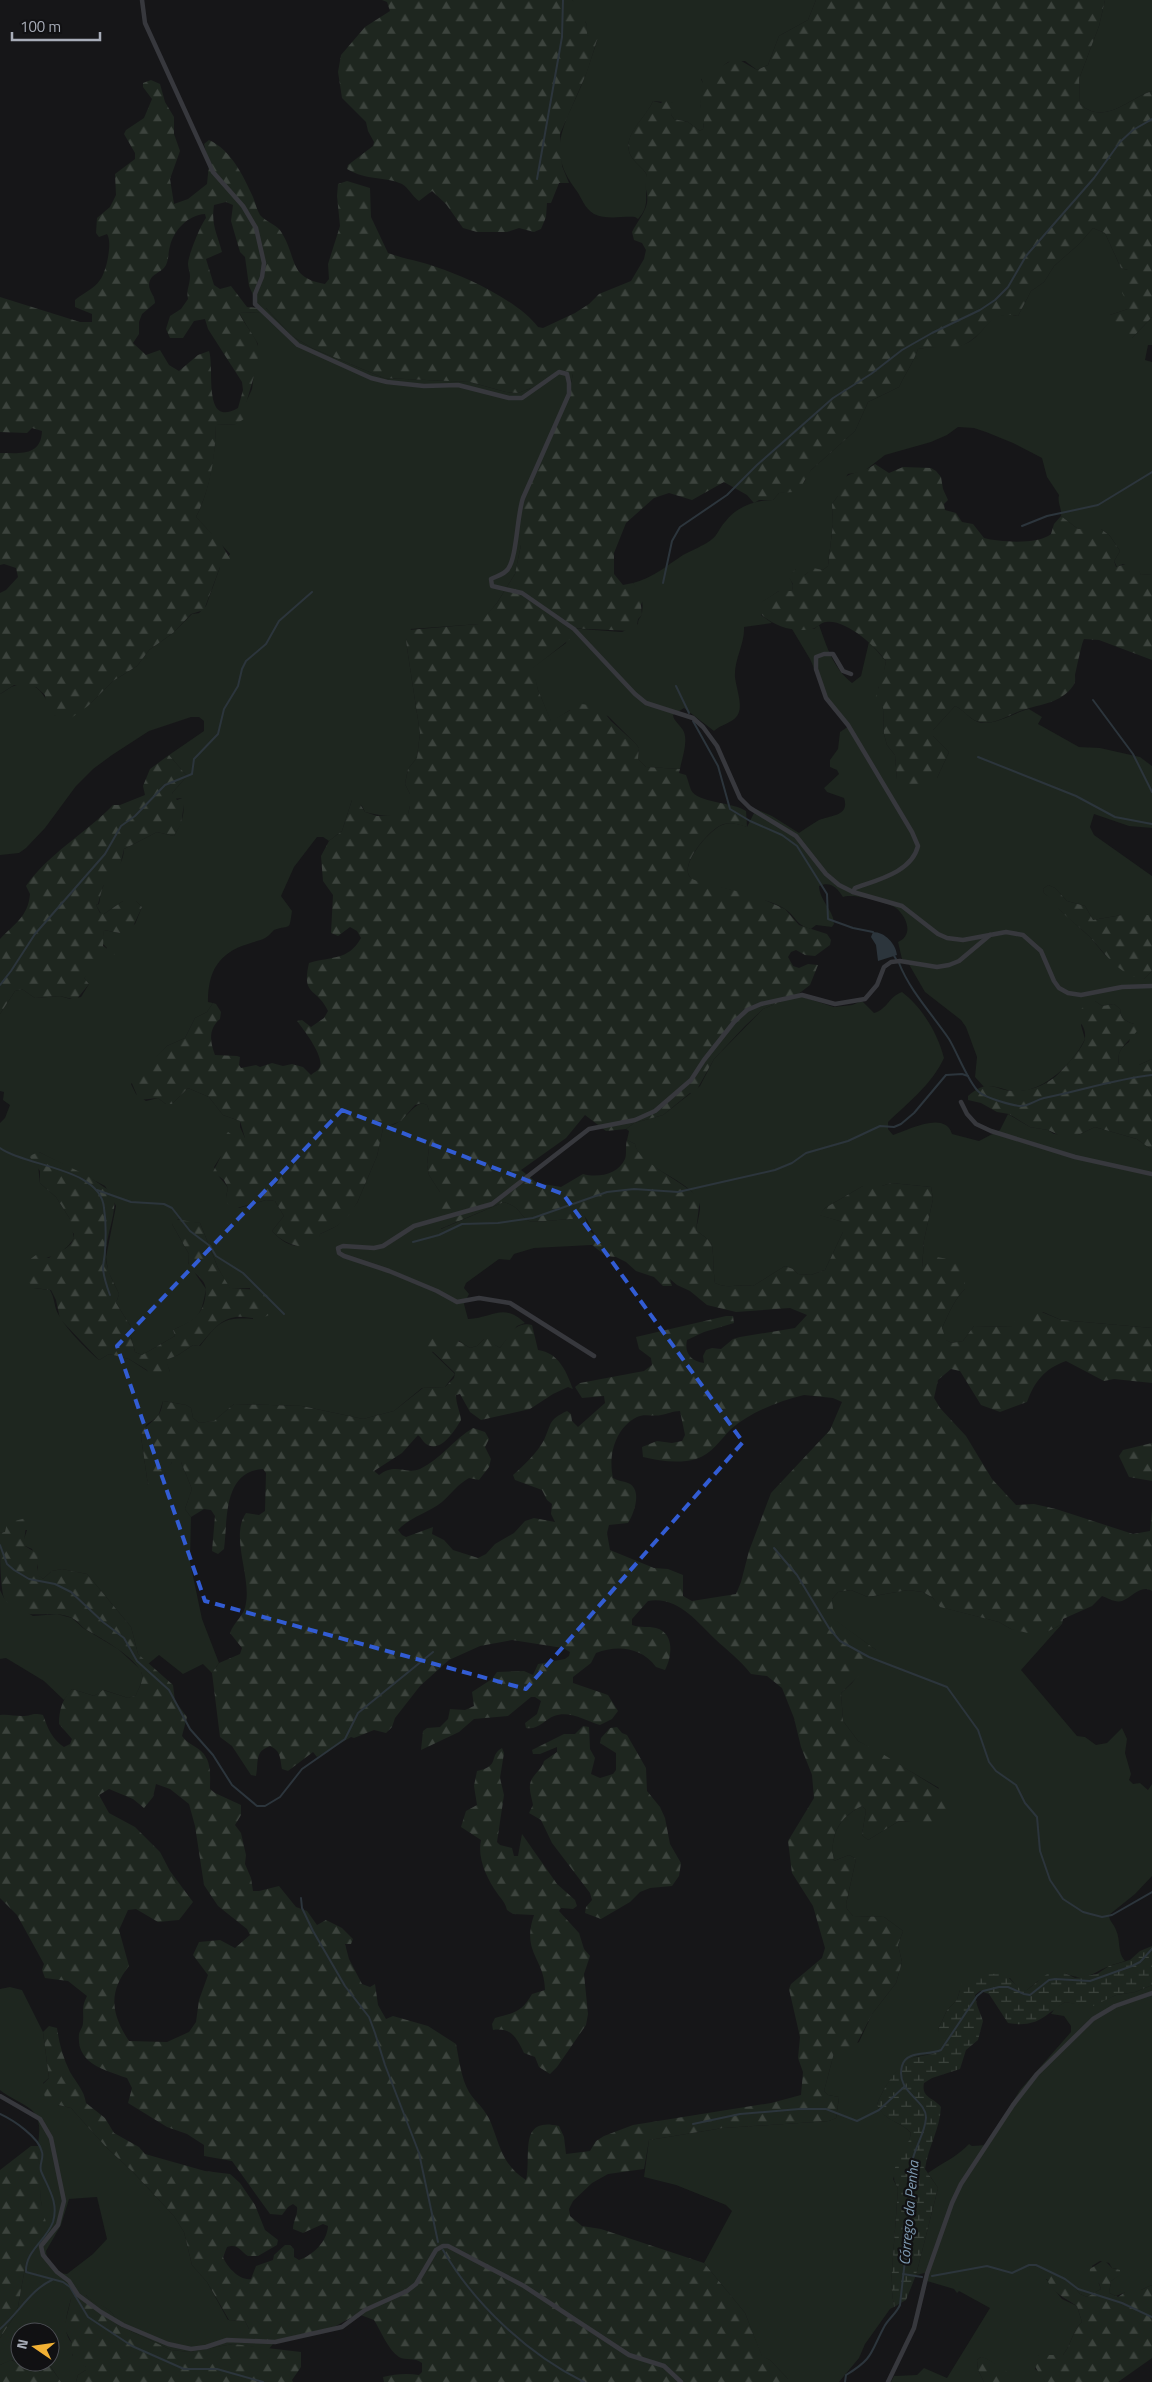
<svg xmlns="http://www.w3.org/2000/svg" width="1152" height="2382" font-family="'Titillium Web',sans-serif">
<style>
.grass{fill:#1e261f;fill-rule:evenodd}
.forest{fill:url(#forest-firs);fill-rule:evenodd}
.wetland{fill:url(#wetland-marsh)}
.water{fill:#2c353c}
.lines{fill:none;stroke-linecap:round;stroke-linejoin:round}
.stream{stroke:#2c353c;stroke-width:2}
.street{stroke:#37383d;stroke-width:4.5}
.marked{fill:none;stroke:#325cd3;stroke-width:4;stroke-dasharray:10 6;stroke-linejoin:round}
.labels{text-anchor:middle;stroke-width:4.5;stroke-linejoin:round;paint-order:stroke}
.water-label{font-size:15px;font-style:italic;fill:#7f9bb3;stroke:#111113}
</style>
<defs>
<pattern id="forest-firs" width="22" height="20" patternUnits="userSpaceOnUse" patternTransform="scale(1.25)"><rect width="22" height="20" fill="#1e261f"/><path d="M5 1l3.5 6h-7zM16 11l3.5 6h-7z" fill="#3c433d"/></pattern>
<pattern id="wetland-marsh" width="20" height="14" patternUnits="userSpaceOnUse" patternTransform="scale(1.25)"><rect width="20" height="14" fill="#1e261f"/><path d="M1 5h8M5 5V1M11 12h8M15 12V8" fill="none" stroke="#3c433d"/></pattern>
</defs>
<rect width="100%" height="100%" fill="#161618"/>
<g class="grass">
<path d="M572,0H816L808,20L779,36L768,65L757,70L745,61L728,62L718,70L701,79L704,85L700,105L705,116L703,129L700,131L688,122L674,119L671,115L673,103L653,101C647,117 622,135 630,154C633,162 643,167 647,175C643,191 652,205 638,219L635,217C623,216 606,220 594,214C584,208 582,198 576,190C545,150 565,124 582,84C588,70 592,55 597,41L587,35L586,23Z"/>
<path d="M1105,0H1152V91C1128,99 1104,126 1080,104L1079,79L1099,26Z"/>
<path d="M1093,228L1105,233L1121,268L1128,270V309L1110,315L1132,338L1152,317V345H1148L1145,360L1152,362V574L1141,575L1135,565L1123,564L1117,567L1114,561L1120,551L1110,536L1101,529H1078L1061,516C1062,508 1057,503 1059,495L1047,477L1042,458L1013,443L986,432L974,428L958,427L947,435L931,442L885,455L863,472L848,474L839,487L838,496L832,504L833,524L828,566L823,570C815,568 811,570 805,575L796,569L789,576L793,585L792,591H779L761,603V615L772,623L744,627C745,644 734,659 735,677C736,688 744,707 737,716C732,723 720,725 714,731L684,708L673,715C674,722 681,725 684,732C688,743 682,758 680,769L646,767L638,759L639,748L635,743L608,716L570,710L551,722L538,690L532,668L566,643L568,628L622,632L638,624C638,617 641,619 642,613C644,597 640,595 633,583C653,578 666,566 683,555C692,550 703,546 711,540C718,535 719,528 725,522C736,507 755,500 773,500L779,493L785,492L805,481L806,476L811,470L855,431L868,402L899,387C905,374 913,363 918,349C935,345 951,351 967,343C988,332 987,309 1018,316L1031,291L1044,282L1054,266L1079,244Z"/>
<path d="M259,308H266L292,336L312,348L384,378L470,382L506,392L518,393L531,388L540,387L557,374H573L568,398L521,545L515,574L497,603L480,624L411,629L406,641L420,733L417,758L408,769L405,784L410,794V806L408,814C394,817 378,816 365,812L362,806L352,800L342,831L329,841L323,837H317L294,867L281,896L292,911C289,932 291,924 274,930C264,941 262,939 248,944C218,953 208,972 208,1002L213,1003L207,1012L195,1018L185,1038L167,1046L131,1084L136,1094L146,1101L158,1098L166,1104H172L188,1088L209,1097L223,1115L240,1121V1127L245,1138H238L221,1149V1156L214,1167C217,1176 223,1180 228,1188L226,1197L239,1208L266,1200L275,1201L284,1216L272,1231C288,1248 296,1248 317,1242L320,1234L337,1226L357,1203L377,1156L383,1128C387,1125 390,1126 395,1124C406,1119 411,1107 422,1103L427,1105L429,1110V1148L427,1165L429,1175L440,1192L441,1229L504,1202C522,1208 518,1214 529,1221C534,1223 564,1219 573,1219L580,1213L584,1215L591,1232L597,1236L596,1242L592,1245L534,1248L514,1254L510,1260L499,1259L466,1283L464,1288L469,1294L464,1304L468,1319C493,1318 503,1302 525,1323L517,1326L500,1348L484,1339L477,1346L470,1348L459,1341L432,1352L455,1374L445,1387L422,1388L394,1411L363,1419L302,1406L234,1404L214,1421L199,1423L193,1418L191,1408L186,1405L163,1401L158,1417L147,1424L141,1436L148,1485L163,1481L166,1470L172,1462H181L192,1489L185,1509L191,1517L190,1562L202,1619L219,1663L212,1673L203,1664L183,1674L159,1655L148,1664L138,1654L131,1627L87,1574L62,1569L52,1571L43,1579L36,1574L38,1567L32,1549L25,1546L23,1542L27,1530L0,1533V1123L5,1118L10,1105L3,1100L4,1092L0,1091V1014L15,991L22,989L35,998L60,996L70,999L81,997L89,984L84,978C93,964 100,966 107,948L102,943L104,930L120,933L135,924L142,907L136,901H123L104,914H101L96,905L99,904C100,898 101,890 104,884C112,870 123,868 124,849L157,832L174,836C182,823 186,812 182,798L174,799L172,793L187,776L169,755L204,731V721L199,717H191L149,731L112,755L93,769L76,786L45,828L26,848L19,853L0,855V694C5,692 9,687 14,686C37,677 46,698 54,715L63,717L88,706L113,681L137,666L149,650L173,633L192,614L199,613L206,606L220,567L230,554L196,517C210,490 215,455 216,425L236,424L252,389L258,344L239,313L261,312ZM39,1152L105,1186L116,1206L106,1257L108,1271L119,1294L116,1303L131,1327L130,1333L135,1352L142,1355L175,1336L173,1330C199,1318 201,1317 206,1289L188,1263L189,1254L172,1224L178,1219L184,1222L200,1223L218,1268L230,1289L250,1288L253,1319C222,1317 219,1322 200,1346L193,1345L178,1355L165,1360L170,1372H149L129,1359L109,1354L99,1360C86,1349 61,1324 56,1309C54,1302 54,1297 50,1290L34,1288L44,1257C55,1259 69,1247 74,1238L70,1219L56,1197L40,1183L38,1165Z"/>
<path d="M819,625C827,647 833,668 852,683L861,676L869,642L886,661L882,683L878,688L879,701L883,706L884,734L887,745L895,755L897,779L937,778L949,752L933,736V730L955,706C965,710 968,718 978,722C992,727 1015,712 1029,709L1042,717L1038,724L1079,747L1100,748L1140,757L1152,766V828L1129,826L1094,814L1090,827L1094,835L1152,876V915H1122L1093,920L1085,906L1067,901L1055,888L1048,885L1043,889L1044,893L1052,899L1061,911L1090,937L1105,955L1144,979L1152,971V1059L1139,1065H1119C1117,1054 1120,1048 1129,1042L1134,1024C1125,1021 1121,1019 1120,1009L1114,1004L1102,1006L1095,1001L1081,1025L1085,1039C1074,1063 1042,1094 1014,1091C1002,1090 995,1084 984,1087L975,1077L977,1057L966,1027L961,1020L925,992L907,961L902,959L898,942C914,935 907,917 896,908C887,902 853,893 843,897C837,888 831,881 819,886C820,902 834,910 834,924L832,927L816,925L811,929C795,925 797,917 785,909C772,901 748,896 734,891C724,887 697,885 690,877C679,864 712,826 725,824C731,822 741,825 747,827L756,809L772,816L799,833C805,829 812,824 819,820C831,815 850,816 844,798L827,792L824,788L839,774L837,770L830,767V760L838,749L840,732L849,726L828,700L810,659L792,629H814Z"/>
<path d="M902,992C922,1007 938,1034 944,1058C932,1084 909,1102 888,1122V1129L893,1135C908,1130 945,1110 952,1134L979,1141L1000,1130L1008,1114L1030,1127L1048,1130L1054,1134L1078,1135L1095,1127L1137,1139L1152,1150V1328L1061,1320L1043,1312L1011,1327L974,1326L963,1341L952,1343L945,1340L942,1328C948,1315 955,1298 965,1289V1268L926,1264L922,1268L924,1240L933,1199L931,1187L891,1183L882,1186H863L825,1208L820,1215L843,1222V1232L825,1270L811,1275L798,1274L793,1269L785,1266L753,1286C739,1283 728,1290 715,1283C713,1274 714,1248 711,1243C708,1238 700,1234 696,1230C697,1223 700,1214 700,1207C700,1182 638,1169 635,1144L627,1140L629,1131L626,1129L634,1123L663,1115L700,1086L714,1059L763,1009L797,995L834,1007L852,1005L862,1001L874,1013C888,1009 888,997 902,992Z"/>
<polygon points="0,1590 4,1598 33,1616 57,1614 72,1618 83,1628 118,1649 141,1670 143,1679 136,1695 128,1698 104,1690 94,1696 72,1689 64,1700 44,1681 6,1658 0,1659"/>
<path d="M851,1590L868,1597L908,1590L923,1592L933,1598L941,1607L999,1622L1011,1629L1047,1632L1062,1624L1021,1670L1077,1736L1085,1737L1096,1745L1107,1743L1122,1728L1127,1739L1125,1753L1131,1774L1129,1780L1133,1784L1140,1783L1148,1790L1152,1784V1876L1135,1894L1109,1915C1109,1921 1114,1924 1116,1930C1121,1941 1117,1952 1125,1961C1120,1963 1114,1964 1109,1966C1092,1973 1086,1983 1065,1973L1038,1981L1027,1990L1021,1992L1010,1978L960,1990L957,2000L947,2010L938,2030L947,2042C940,2058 926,2052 913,2058C898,2065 882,2090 877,2105C886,2122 899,2120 911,2133L909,2142L893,2179L898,2189L891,2284L894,2307L890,2309L865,2344L859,2358L839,2382H788V2379L770,2360L762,2357L745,2313L704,2263L732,2211L726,2205L676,2185L644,2177L649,2140L723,2128L829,2121L836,2118L839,2097L828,2095L824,2091L834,2053L859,2042L872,2014L896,1983L902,1962L898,1945L903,1931L884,1917L853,1916L847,1909L846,1904L856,1859L849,1855L834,1861C829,1836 839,1817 862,1806L866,1810L862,1835L868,1840L899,1821L914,1822L939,1788L858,1741L843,1721L841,1693L852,1683L876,1650L833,1619L832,1599L838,1592Z"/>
<path d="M1152,1985V2285L1141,2290H1131L1116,2296L1109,2293L1111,2281L1119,2275L1117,2269L1112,2268L1109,2263L1100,2261L1092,2266L1101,2289L1087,2297L1080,2294L1070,2282L1046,2279L1062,2299L1077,2306L1082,2322C1072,2331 1072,2344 1063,2355H1039L1035,2369L1042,2374L1045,2382C1038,2382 1027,2382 1021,2382C1006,2377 997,2362 981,2357L977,2360L978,2370L984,2382H891L894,2376L917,2375L924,2368L947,2378L990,2308L959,2291L957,2293L954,2289L927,2281L925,2273L916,2275L938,2188L928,2173C942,2163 957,2157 969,2144L972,2146L986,2145L1020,2090L1071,2032V2026L1064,2016L1051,2014L1055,2008L1065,2002L1091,2006L1116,1995L1135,1992Z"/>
<path d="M10,1987L22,1990L43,2032L49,2078L43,2083L58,2105L71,2108L106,2147L132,2171L174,2216L184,2232L192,2265L207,2282L228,2320L245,2321L255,2341L273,2340V2344L269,2349L233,2344L189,2352L171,2350L116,2324C116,2305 93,2307 86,2295L71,2299C67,2314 61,2331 72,2343V2355L86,2367V2370L78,2375L76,2382H61L51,2367L43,2363C30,2376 25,2367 12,2360L0,2365V2338L17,2312L26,2262L42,2240L45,2220L42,2211C40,2192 38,2172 38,2152C37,2139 43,2127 35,2114C31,2106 9,2098 0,2090V1989ZM97,2197L107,2239L93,2254L67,2274L59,2273L47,2258L46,2251L61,2225L69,2199ZM20,2332H50V2362H20Z"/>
</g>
<g class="forest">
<path d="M382,0H572C581,10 588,21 587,35L598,37L587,72L560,134L562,166L569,183H559L551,203H547L546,217L541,229L534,232L519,228L507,232H477L463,228L446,204L432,191L419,201C412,196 408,187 402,184C385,176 367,181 347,169L348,165L373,146L374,142L368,131L366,122L342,98L338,72L341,55L365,27L390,11L387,2Z"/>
<path d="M816,0H1105L1099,26L1079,79L1080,104C1104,126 1128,99 1152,91V317L1132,338L1123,339L1111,326L1110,315L1128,309V303L1122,293L1128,270L1121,268L1105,233L1093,228L1079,244L1054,266L1044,282L1031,291L1018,316C989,310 988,331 967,343C951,353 935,345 918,349C913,363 905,374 899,387L868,402L855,431L811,470L800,488L793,492L779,493L773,500H759L754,503L747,495L724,482L692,500L669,493L654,498L626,523L614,553V574L623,585L633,583L637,588L643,589L645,594L641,605L642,615L638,619L637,626L631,631L568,628L570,639L533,668L538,690L551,721L581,704L599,706L611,721L635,743L639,748L638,759L646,767L680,769L679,773L686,775C688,780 689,785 691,790C697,803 733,802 746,811L747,827C740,825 731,822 724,824C711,827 679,864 690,877C692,879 695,880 697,881L756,896L767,901L785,909L799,925L827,934L831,940L830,945L815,956L805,955L796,950L791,952L788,957L793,966L799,968L808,964L818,965L810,985L797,995L763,1009L745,1026L714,1059L695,1093H690L663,1115L634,1123L626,1129L606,1131L585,1115L566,1138L521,1170L537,1183L561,1187L583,1174C597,1178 618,1175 625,1159C627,1154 625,1147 627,1140L635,1144C637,1162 686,1183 700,1199L696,1230C700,1234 708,1238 711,1243C714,1248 713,1274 715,1283C728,1290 739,1283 753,1286L785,1266L793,1269L798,1274L811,1275L825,1270L843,1232V1222L819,1215L825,1208L863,1186H882L891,1183L931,1187L933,1199L924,1240L922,1267L926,1264L931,1256L959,1261L965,1268V1289C955,1298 948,1315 942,1328L946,1340L952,1343L963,1341L974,1326L1011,1327L1021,1312L1032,1308L1061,1320L1152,1328V1383L1114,1379L1104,1381L1066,1361C1044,1369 1035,1381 1027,1402L1000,1412L981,1405L960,1371L951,1369L938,1380L934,1398L940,1408L966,1436L992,1479L1016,1505L1034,1504L1056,1509L1133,1534L1150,1531L1152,1508V1591C1140,1584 1133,1597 1122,1601C1115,1603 1108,1598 1102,1596L1092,1606L1063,1619L1062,1624L1047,1632L1028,1633L1011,1629L999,1622L940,1607L933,1598L923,1592L908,1590L868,1597L851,1590L838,1592L832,1599L834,1619L876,1650V1659L841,1693L843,1721L858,1741L881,1753L947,1794L950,1810L947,1825L899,1821L868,1840L862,1835L866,1810L862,1806C839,1817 829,1836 834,1861L849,1855L856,1859L846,1904L847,1909L853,1916L884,1917L903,1931L898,1945L902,1962L896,1983L872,2014L852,2053H834L824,2091L828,2095L839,2097L836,2118L829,2121L723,2128L649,2140L644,2169L608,2174L592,2183L573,2201L569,2209L570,2216L582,2226L601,2229L704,2263L745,2313L762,2356L770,2360L788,2379V2382H384L383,2377C395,2374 407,2373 419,2375L422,2372V2363C415,2357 406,2361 399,2357C388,2350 381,2331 374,2320L358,2314L332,2328L273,2344V2340H248L247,2335L249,2329L245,2321L229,2320L207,2282L192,2265L184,2232L174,2216L132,2171L106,2147L71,2108L46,2102L42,2085L49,2078L43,2032L49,2026L57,2028C59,2043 63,2058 70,2072C77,2084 84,2090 86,2103L105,2118L114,2133L139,2147L145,2154L205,2171L230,2174L240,2183L255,2205L265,2230L278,2240L277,2245L258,2256H248C240,2251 238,2243 227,2247L223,2257C227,2267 240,2281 251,2279L256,2266L273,2260L274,2255L285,2245H290L294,2249V2257L299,2260C313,2255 327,2242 328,2226L323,2224L303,2233L293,2229C293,2221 298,2215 297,2207L293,2204L288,2207L282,2215L270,2214L232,2161L204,2156V2145L187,2134L167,2127L128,2103L132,2088L127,2078C105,2070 76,2064 79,2034C80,2030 83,2027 83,2023C84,2011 81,2008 87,1996L68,1981L45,1978L42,1970L44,1964L17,1915L0,1898V1715C8,1714 14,1716 22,1716C32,1716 32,1712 43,1715C48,1729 52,1739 64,1747L70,1744L72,1739L59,1724C59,1710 62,1700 72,1689L94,1696L103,1690L128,1698L136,1695C139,1687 146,1678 140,1670C130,1654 101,1638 85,1629C80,1625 76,1619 70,1617C46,1608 22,1625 4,1598C0,1585 0,1549 0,1533L5,1532L7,1523L26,1518C27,1527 23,1539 25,1546L38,1554L37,1574L43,1579L52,1571L62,1569L87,1574L131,1627L138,1654L173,1685L175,1701L187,1717L182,1736C188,1744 194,1745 201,1751C212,1761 210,1775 210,1789L215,1793L241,1805V1815L235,1825L241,1833L246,1855L245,1864L251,1878L253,1891H259L279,1886L296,1907L307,1911L317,1925L326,1920L342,1928L353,1939L351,1944H345L349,1959L362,1984L370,1987L375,1984L378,2005L386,2019L393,2016L428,2026L456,2044C459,2059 461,2078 469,2092C476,2103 485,2108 491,2123C500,2146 503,2166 526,2180C532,2156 517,2116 559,2126L564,2137L566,2154L590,2151L596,2141L604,2136L633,2125L771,2103L801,2095L803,2072L798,2058L800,2037L789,1989L791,1984L822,1958L825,1948L813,1906L792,1873L788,1841L814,1798L812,1775L801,1747L794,1718L782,1688L767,1676L751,1674C740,1660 728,1651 715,1639C696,1621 678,1596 648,1601L632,1619V1625C641,1628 648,1626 656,1628C675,1633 672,1657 665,1670L656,1667C641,1647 617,1645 596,1653L591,1663L573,1677V1683L608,1695L618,1711L612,1719L600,1725C586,1721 570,1710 554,1716C544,1720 539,1730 526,1728L525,1723L537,1714L541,1701L535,1697H531L508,1716L474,1719L459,1732L421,1750L423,1731L427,1728L440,1727L448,1719L450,1709L465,1710L474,1706L472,1692L492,1679L497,1672L524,1671L533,1675L538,1664L565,1659L569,1656L570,1652L563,1648L512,1640L480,1646L449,1660L420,1686L395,1718L392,1727L386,1733L374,1730L354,1738L351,1737L317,1757L313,1752L288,1771L282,1769C280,1758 281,1751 270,1746C254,1752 259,1761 256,1776L251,1775L232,1746L220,1737L212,1673L219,1663L240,1654L242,1648L230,1633C234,1622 245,1615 246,1603C251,1576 230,1536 246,1513L259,1515L265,1511L266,1473L263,1469C222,1472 228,1521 224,1549L218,1554L212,1551L215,1516L211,1510L204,1509L191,1517L185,1509L192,1489L181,1462H172L154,1492L148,1485L141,1436C144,1425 150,1425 157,1417C161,1413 162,1406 163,1401L186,1405L191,1408L193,1418L199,1423L214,1421L234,1404L302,1406L363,1419L394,1411L423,1388L445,1387L454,1378L455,1373L426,1345V1337C443,1333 456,1339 470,1348L477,1346L484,1339H492L495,1345L500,1348C509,1336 515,1321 532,1325L538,1350C559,1353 566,1371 573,1389L568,1387L553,1394L530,1409L481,1420L470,1412L460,1394L456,1395C456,1404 460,1411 461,1420C455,1430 441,1454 426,1444C423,1442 421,1437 418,1435L402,1453L374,1471L379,1475C396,1462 405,1475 420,1469C441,1459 453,1440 473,1428L485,1432L489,1439L485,1447L491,1459L489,1467L479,1480L469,1478C458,1484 451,1494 442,1502C428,1513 410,1517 398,1530L402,1535L406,1537L433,1527L432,1534L444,1540L453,1550L478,1558L486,1554L495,1544L514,1533L525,1521L534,1518L555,1522L551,1514L552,1504L547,1500L542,1490L515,1480L513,1475C523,1466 538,1452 544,1440C552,1423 548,1420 567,1411L571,1414L572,1421L578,1427L605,1403L604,1396L582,1398L575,1387L580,1383L644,1371L652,1365L651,1358L639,1349L636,1337L726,1316H733L734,1323L704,1332L687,1340C684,1353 691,1361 704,1363L703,1356L706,1350L712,1348L721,1349L733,1339L740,1337L795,1328L807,1315L790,1308L736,1312L707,1305L690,1291L677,1285L670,1279L672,1286H663L654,1277L636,1271L626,1262L616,1257L606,1256L592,1245L596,1242L597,1236C589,1230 590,1218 580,1213L573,1219C564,1219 534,1223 529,1221C518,1214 522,1208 504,1202L440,1229V1192L429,1175L427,1165L429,1148V1110L427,1105L422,1103L415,1105L401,1121L383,1128L377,1156L357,1203L348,1216L337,1226L320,1234L319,1242L314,1248C296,1247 284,1244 272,1231L284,1216L275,1201L266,1200L237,1208L228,1204L226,1197L228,1188L224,1180L213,1172L221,1156L219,1143L228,1132L238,1138H245L240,1121L223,1115L209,1097L188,1088L172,1104H166L158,1098L139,1100L131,1081L167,1046L185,1038L195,1018L207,1012L213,1003L216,1004L221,1012L220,1019C208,1029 210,1042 215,1055L237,1056L240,1057L239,1065L241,1068L256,1065L260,1067L272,1063L283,1066L292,1064L303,1067L311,1075C314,1072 318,1071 320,1067C324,1056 304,1030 297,1021L302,1020L311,1027L324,1018L328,1011C317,987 301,997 309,963C332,956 348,961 361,938L357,931L350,927L338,936L331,933L333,895L323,881L321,856L329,841L342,831L352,800L356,798L365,812L377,816L408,814L410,806V794L405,784L408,769L417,758L420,733L406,641L408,630L479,624L497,603L515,574L521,545L517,538L523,500L568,398L573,374H557L540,387L531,388L518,393L506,392L470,382L384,378L312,348L292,336L266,308H260L262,312L239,313C244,324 253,333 257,343C264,360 243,401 244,419L236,424L216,425C215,457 211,487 196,517L211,533L221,539C221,548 230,555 232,564L225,570L220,567L204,610L191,614L173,633L149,650L137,666L113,681L88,706L67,721L47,712L45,695L36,687L14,685L0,694V593L6,590L18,577L16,568L4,564L0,565V453C19,453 41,457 42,431L32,428L27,433L0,432V297L80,322H92V314L75,307V300C83,293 94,289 100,280C106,273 113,242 107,234L99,237L96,233L97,218L110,207L116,195L115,174L135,159V153L124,134L126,130L144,118L152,99L143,87V83L151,80L160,84L165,102L174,117V134L180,151L170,179L174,204L188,199L207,184L209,164L204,144L209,140C231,150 243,175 253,197C255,202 257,210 260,215C267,223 278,224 283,235C297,259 289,278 325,284L329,279L328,264L340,226L337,196L338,184L347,181L370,188L371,217L388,253C404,259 420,261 436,267C467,277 518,301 538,327L543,328L575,313L589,304L599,294L631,281L644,259L646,250L642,243L634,240L632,232C637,222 645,213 647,203C649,192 642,185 647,175C643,167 633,162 630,154C622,134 647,117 653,101L661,103L665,99L673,103L674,109L671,115L674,119L688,122L700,131L703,129C706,113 701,115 700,104C700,95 706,87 701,78L736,58L757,70L768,65L779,36L808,20ZM226,202L233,205L231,221L240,252L245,257L249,286L259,308L247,307L231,286L220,289L214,285L206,259L222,252C217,233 211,225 214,205ZM205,214L206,218C201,224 188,256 188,264C188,268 190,272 190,276C190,285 186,290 188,299L181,309L170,316L166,329L170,338H183L194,321L205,319L208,329L242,382L243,390L238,408C202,429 215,368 209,351L198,355L179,371L169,365L160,350L146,355L133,343L139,334V322L142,314L155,303C155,296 149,291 149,285C150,273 161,274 166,265C169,259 168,252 170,246C174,230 188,215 205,214ZM804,1395L833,1398L842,1402L830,1430L771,1493L749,1551L741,1582L736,1594L692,1601L683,1596V1575L668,1569L654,1568L610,1550L607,1533L609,1525L628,1523C634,1514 643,1489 628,1483C623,1481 618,1481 613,1478C608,1456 615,1428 637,1417C644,1413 654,1417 661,1415C668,1414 672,1411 680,1411L685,1435L682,1441L672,1443L657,1441L642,1447L643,1457C660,1461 679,1464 696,1459C712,1454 720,1440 731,1429C751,1412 779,1401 804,1395ZM156,1784L170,1789L189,1804L195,1826L204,1885L218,1906L247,1929L250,1935L235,1948L220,1940L199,1942L193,1955L208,1975L199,2000L196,2022L189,2032L167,2042L129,2041C111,2014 108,1992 129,1966L119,1930L128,1910L136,1909L158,1922L179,1920L193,1902L170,1871L160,1852L135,1827L109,1813L99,1795L109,1789L133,1799L144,1808L153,1797Z"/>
<path d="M875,464L889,473L903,467L931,468L936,471L941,477L943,489L948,500L944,504L945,510L956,513L962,522L973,524L984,538C999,542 1038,545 1051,534L1054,524L1061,516L1078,529H1101L1110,536L1120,551L1114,561L1116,567L1135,561L1141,575L1152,574V660L1099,640L1084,639C1081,645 1077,667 1075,675C1075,679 1076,682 1073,686C1061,703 1041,704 1023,710C1010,714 994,726 980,722C969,720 965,710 955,706L933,730V736L949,752L937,778L929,788L908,790L897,779L895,755L887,745L884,734L883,706L875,700C878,686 884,675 886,661C875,646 846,619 826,622C821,622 817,628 812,629C793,633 769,625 756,609L760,603L779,591H792L793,584L788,576L796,569L802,568L805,575L813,568L823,570L828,566L833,524L832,504L838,496L837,485C845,471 863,474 875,464Z"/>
<path d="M169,755L187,776L172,793L177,800L185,797L181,824L174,836L157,832L124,849L120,866L103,886L98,904L96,905L100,913L104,914L123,901H136L142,907L131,931L120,933L104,930L103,946L115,954L98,964L84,978L89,984L76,1000L60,996L35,998L22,989L15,991L0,1014V939C14,924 28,917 30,894L26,886C48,854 86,833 113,805H120L145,795L143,786L150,769Z"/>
<path d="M1048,885L1055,888L1067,901L1085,906L1093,920L1122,915H1152V971L1144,979C1120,977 1104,952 1089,936C1080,927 1068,919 1060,910C1054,904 1051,898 1044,893L1043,889Z"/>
<path d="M1089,1001H1095L1102,1006L1114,1004L1120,1009C1121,1019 1125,1021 1134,1024L1137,1031C1128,1043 1115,1049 1119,1065H1139L1152,1059V1150L1137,1139L1095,1127L1078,1135L1063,1137L1048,1130L1030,1127L1009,1114L997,1112L981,1103L968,1100V1096C990,1077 994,1091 1015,1091C1029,1091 1044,1086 1055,1077C1062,1071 1085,1046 1085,1038C1087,1020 1067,1021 1089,1001Z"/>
<path d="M39,1152L88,1176L114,1194C117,1216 105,1235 106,1257C106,1270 114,1283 119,1294L116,1303L131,1327L130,1333L135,1352L142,1355L175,1336L173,1330C189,1322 201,1318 205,1299C206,1291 207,1286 202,1280C193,1269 186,1272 189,1254L172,1224L174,1219L200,1223L218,1268L230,1288C249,1291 267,1284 276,1310C257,1326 249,1313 231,1318C218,1321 208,1336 199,1346L193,1345L178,1355L166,1360L170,1372L153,1379L150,1378L147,1370L129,1359L109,1354L99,1360L60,1319L56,1300L51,1290L34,1288L25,1278C24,1266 27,1260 38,1254L49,1258C59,1250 74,1249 74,1234L70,1229V1219L56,1197L40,1183V1171L29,1156Z"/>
<polygon points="1152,1443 1152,1481 1129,1477 1119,1456 1123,1450"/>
<path d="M583,1726L589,1727L590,1749L595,1758L591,1774L600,1778L613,1774L616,1770V1753L600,1743L601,1738L610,1728L617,1727L622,1733L627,1735L646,1768L647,1791L660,1807L665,1818L670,1844L681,1863L679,1876L672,1886L650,1888L640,1892L630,1902L601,1919L585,1913L586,1907L592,1900L590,1893L552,1843L541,1820L529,1813L533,1805C532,1799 529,1791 530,1785C531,1775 542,1770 544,1761L557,1752V1747L540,1754H533L532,1750L564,1734H575Z"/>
<path d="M502,1748L504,1753L500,1778L504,1795L497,1842L500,1845L512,1848L514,1856H518L522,1834L557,1884L575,1900L577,1906L573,1909L561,1908L559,1911L579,1933L584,1949L590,1956L584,1974L588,2014L586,2025L557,2067L550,2074L539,2067L535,2057L524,2053C517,2038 511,2027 493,2030L492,2024L495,2018C514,2013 522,2012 532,1994L545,1990C545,1958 521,1953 534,1915L513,1914L507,1910C505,1902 502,1900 497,1893C487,1879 477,1858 481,1840L461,1827L466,1811L477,1805L474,1786L477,1771C501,1766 488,1756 502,1748Z"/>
<polygon points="31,2146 38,2146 41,2202 47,2227 42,2240 26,2262 17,2312 0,2338 0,2170"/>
<path d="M1104,2260L1112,2268L1120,2270V2275L1111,2281L1109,2293L1118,2297L1128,2290H1141L1152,2285V2358L1118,2382H1045C1041,2374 1035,2370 1034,2361L1039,2355H1063C1072,2344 1072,2331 1082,2322L1077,2306C1065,2298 1046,2290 1046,2272L1051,2270L1070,2282L1080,2294L1087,2297L1101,2289L1099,2283L1089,2280L1090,2269Z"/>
<path d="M81,2292C86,2294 87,2297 91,2300C101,2306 116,2309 116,2324L171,2350L189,2352L233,2344L301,2352V2367L292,2380L293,2382H76L78,2375L86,2370V2367L74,2360L71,2350L72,2343L64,2328L71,2299Z"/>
<path d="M981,2357C990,2358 1012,2376 1021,2382H984L978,2370L977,2360Z"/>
<path d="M11,2360C24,2366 32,2375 43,2363H48L61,2382H0V2365Z"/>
</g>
<path class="wetland" d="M1152,1946V1985L1135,1992L1116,1995L1091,2007L1065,2002C1043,2016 1038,2028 1008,2023L989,1994L980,1991L975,1995L977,2005L983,2021L978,2040L966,2050L960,2069L932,2078L924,2083C921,2098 933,2097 941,2107C940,2129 928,2147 925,2169L938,2188L916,2275L906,2300L894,2307L891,2284L898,2189C885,2165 907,2156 911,2133C900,2120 886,2123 877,2105C881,2092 896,2068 907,2061C921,2052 940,2059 947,2042L941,2037L938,2030L947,2010L957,2000L962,1983L979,1975L1004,1973L1022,1991L1027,1990L1047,1974L1065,1973L1075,1978L1097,1974L1109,1966L1130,1960L1140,1951Z"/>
<path class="water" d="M873,932C885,932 896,944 897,955L878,961L876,945L871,937Z"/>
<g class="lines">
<g class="stream">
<polyline points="537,179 562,37 563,0"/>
<polyline points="1022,526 1047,516 1098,505 1152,472"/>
<polyline points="663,583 672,541 680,527 727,495 757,465 833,398 871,374 902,350 932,333 980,310 995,300 1008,287 1026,256 1094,178 1120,142 1133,130 1152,119"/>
<polyline points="676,686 689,713"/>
<polyline points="1093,700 1133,754 1152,792"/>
<polyline points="693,721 718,766 730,809 750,821 782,835 797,846 827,894 828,919 853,928 873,932"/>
<polyline points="978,757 1076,796 1115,817 1152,824"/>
<polyline points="893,954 896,959"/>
<path d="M899,963C910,991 932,1014 949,1039C957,1052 969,1084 979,1092C986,1098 1013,1106 1022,1106C1030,1105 1036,1100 1044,1098C1080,1091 1115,1079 1152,1075"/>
<polyline points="0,985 11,971 35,934 105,854 121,826 135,816 165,785 192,774 194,759 218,734 224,709 238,686 242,669 246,661 266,644 279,621 312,592"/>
<path d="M0,1148C27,1167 101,1168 104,1208C106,1221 106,1236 105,1250C105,1256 103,1263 103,1269C104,1278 107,1287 110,1295"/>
<polyline points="97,1190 131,1202 164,1204 172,1208 190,1231 210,1246 216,1256 243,1273 284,1314"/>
<polyline points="413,1242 439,1235 462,1224 498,1223 533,1218 607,1192 634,1189 678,1192 775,1170 792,1163 806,1153 848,1141 880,1126 894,1127 901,1124 914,1113 946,1075 962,1074 968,1076"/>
<polyline points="0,1545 7,1564 14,1570 29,1579 55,1584 71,1592 103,1622 124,1638 137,1661 169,1690 190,1729 213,1755 232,1785 257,1806 265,1806 280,1797 302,1769 345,1739 358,1713 433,1652"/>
<polyline points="774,1548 797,1575 829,1628 840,1641 869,1657 947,1687 978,1730 989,1762 996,1771 1016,1785 1025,1803 1037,1817 1040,1851 1050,1880 1063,1899 1083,1912 1102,1917 1112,1915 1152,1892"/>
<polyline points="301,1898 302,1908 313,1931 345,1986 369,2017 375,2033 385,2065 419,2153 438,2242"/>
<path d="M0,2114C13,2120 39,2137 42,2152C44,2158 39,2164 41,2171C48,2188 59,2202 53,2222C46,2241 25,2251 26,2272L63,2282L70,2287L88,2317L132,2346L184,2369H217L263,2382"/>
<polyline points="693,2124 740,2114 799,2109 826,2109 857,2121 879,2110 905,2086"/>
<path d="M443,2250C474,2304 528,2354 584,2382"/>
<polyline points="903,2274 922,2277"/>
<polyline points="932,2276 987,2266 1012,2273 1029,2265 1036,2265 1065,2279 1078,2289 1122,2303 1152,2317"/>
<path d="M0,2329C19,2313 30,2290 52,2280"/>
<path d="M845,2382L846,2375C874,2358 870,2353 884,2327C888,2319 896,2314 900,2305C904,2267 909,2230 912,2192C913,2182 910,2172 912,2162C915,2147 925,2133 926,2118C927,2100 895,2092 902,2066C906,2050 928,2056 941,2050L977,1996L983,1991L999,1987H1008L1024,1994L1030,1995L1049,1980L1055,1979L1090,1981L1132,1966L1140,1962L1152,1949"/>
</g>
<g class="street">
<path d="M142,0L145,23L213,172L243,206L256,228L264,263L262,277L255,294V304L298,345L371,378L387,382L424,386L458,385L509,398H522L559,372L567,374L569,383V394L523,498C517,515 517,557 508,569C505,574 497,576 491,579L492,586L522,593L574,629L635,694L646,703L693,718L703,727L717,746L740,798L750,808L796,836L826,874L839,885L853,892L902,906L938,934L947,938L963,940L1006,932L1023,935L1041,951L1054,981L1059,988L1068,993L1081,995L1122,987L1152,986"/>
<path d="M851,674L843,671L833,654H824L816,657V669L826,698L848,725L912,832L918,846C912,872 877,880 855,888L853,892"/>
<polyline points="961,1102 967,1114 976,1124 991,1131 1075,1157 1152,1174"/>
<polyline points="594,1356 510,1303 479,1298 457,1302 437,1291 389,1271 344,1256 339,1253 338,1248 343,1246 374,1248 383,1246 414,1226 492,1204 589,1129 635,1120 655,1111 691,1080 704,1060 734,1022 747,1010 761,1004 802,995 835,1004 865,999 877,985 884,967 891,962 900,961 937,967 949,965 959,961 990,935"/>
<polyline points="0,2096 40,2119 51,2138 64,2201 58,2225 41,2246 43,2255 57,2272 69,2281 78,2295 101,2312 123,2325 168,2344 191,2349 206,2347 227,2340 275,2342 342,2327 365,2310 407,2291 416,2284 436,2250 443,2246 448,2246 524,2286 629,2355 664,2366 681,2382"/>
<polyline points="888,2382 914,2328 927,2274 952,2203 961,2184 1013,2105 1037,2074 1093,2019 1115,2006 1152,1993"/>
</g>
</g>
<path class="marked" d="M342,1110L563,1194L743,1442L526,1689L205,1601L117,1346Z"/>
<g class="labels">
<g class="water-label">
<text transform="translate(909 2213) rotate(-85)" y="5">Córrego da Penha</text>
</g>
</g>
<g transform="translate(35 2347) rotate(283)"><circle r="24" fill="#111113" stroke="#4d4f55"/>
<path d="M0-4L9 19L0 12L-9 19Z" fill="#f2b134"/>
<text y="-8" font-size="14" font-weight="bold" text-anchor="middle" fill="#a8adb8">N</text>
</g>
<path d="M12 32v8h88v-8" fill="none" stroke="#a8adb8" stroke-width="2.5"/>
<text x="20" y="32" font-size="15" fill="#a8adb8" stroke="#111113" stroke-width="4" paint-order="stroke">100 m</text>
</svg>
